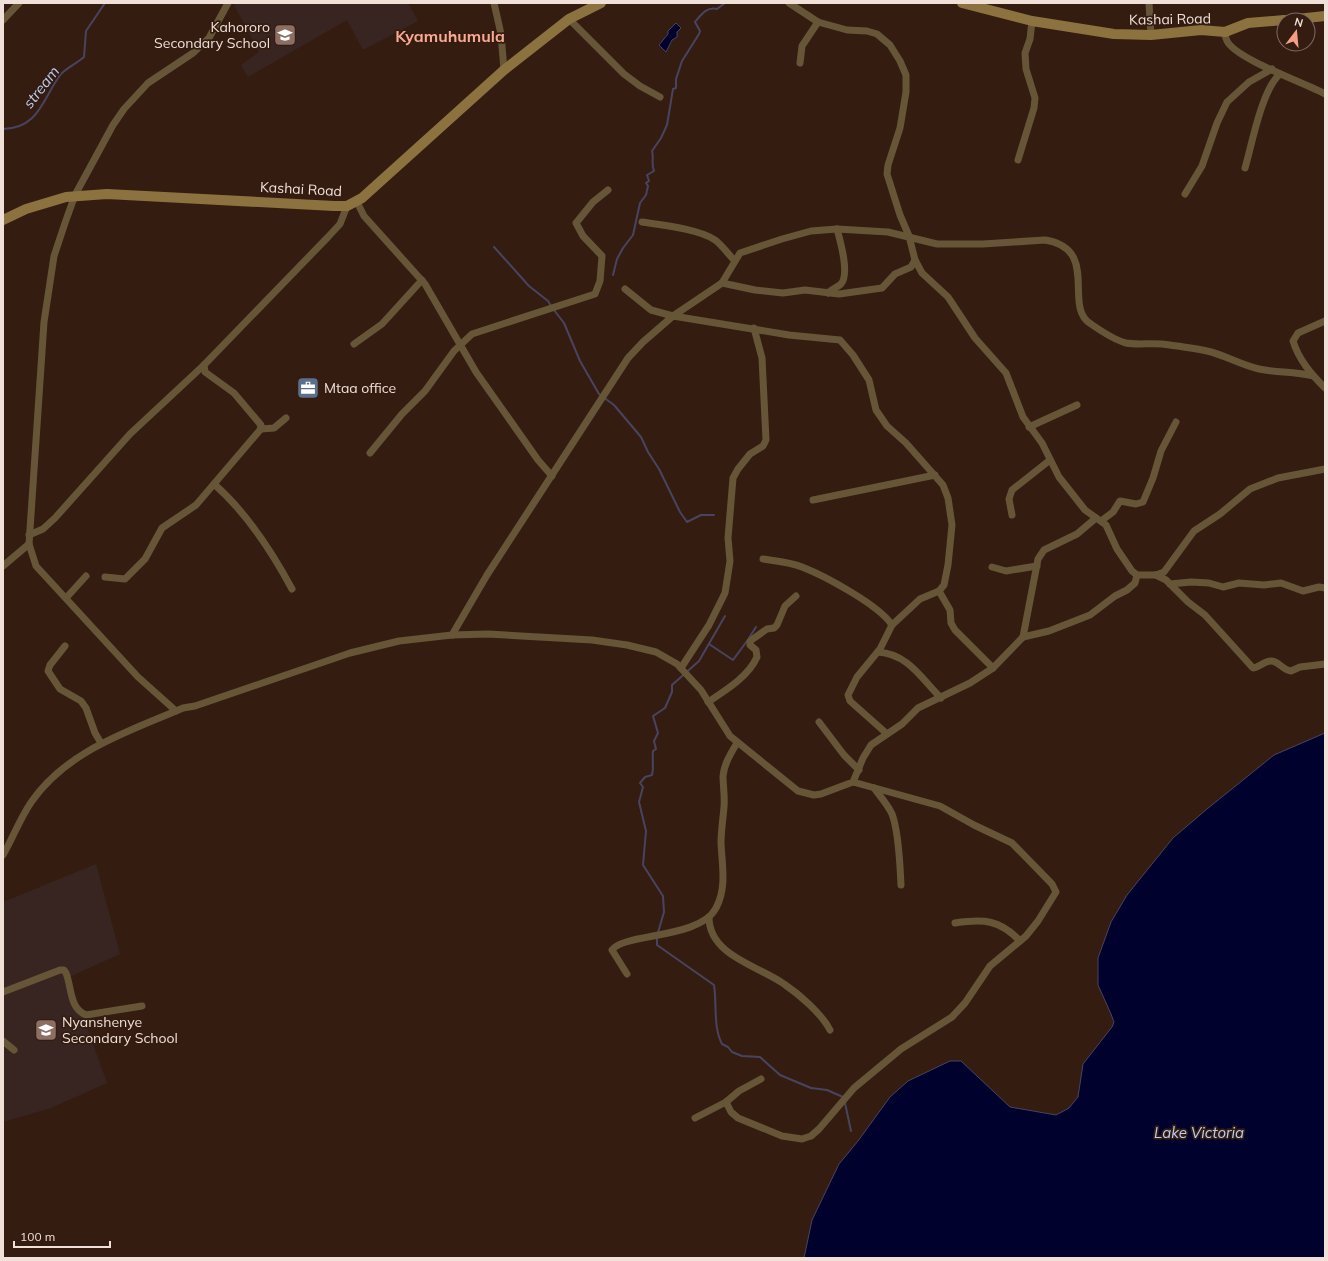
<svg xmlns="http://www.w3.org/2000/svg" width="1328" height="1261" viewBox="0 0 1328 1261" font-family="Mulish,sans-serif">
<style>
.education{fill:#382521}
.water{fill:#00012c;stroke:#484460}
.lines{fill:none;stroke-linecap:round;stroke-linejoin:round}
.stream{stroke:#484460;stroke-width:2}
.street{stroke:#665637;stroke-width:7}
.secondary{stroke:#8c723f;stroke-width:10}
.labels{text-anchor:middle;dominant-baseline:central;stroke-width:3.5;stroke-linejoin:round;paint-order:stroke}
.street-label{font-size:14px;fill:#f0e0d8;stroke:#341c11}
.poi-label{font-size:14px;fill:#f0e0d8;stroke:#341c11;text-anchor:start}
.water-label{font-size:15px;font-style:italic;fill:#bacdf3;stroke:#341c11}
.quarter-label{font-size:16px;font-weight:bold;fill:#f9a994;stroke:#341c11}
</style>
<rect width="100%" height="100%" fill="#341c11"/>
<!-- education -->
<g class="education">
<path d="M 233,3 L 408,3 L 418,21 L 363,50 L 347,20 L 248,77 L 241,65 L 259,52 Z"/>
<path d="M 96,864 L 120,954 L 69,977 L 107,1083 L 51,1108 L 3,1122 L 3,902 Z"/>
</g>
<!-- water -->
<g class="water">
<path d="M 676,23 L 681,28 L 677,32 L 677,37 L 672,40 L 666,52 L 659,45 L 668,34 L 668,31 Z"/>
<path d="M 1325,733 L 1325,1258 L 804,1258 L 812,1220 L 839,1164 L 858,1141 L 890,1097 L 908,1081 L 950,1061 L 961,1061 L 1010,1107 L 1056,1115 L 1069,1108 L 1078,1097 L 1083,1064 L 1112,1027 L 1114,1022 L 1111,1014 L 1098,985 L 1098,958 L 1111,922 L 1127,895 L 1173,838 L 1207,809 L 1274,755 Z"/>
</g>
<g class="lines">
<!-- stream -->
<g class="stream">
<path d="M 3,129 C 40,128 43,97 61,74 C 67,68 77,63 84,57 L 86,31 L 105,3"/>
<path d="M 494,247 L 529,286 L 548,301 L 551,306"/>
<path d="M 613,275 L 617,259 L 623,248 L 633,235 L 640,203 L 646,195 L 648,186 L 646,183 L 649,181 L 647,175 L 654,171 C 651,164 654,158 652,151 L 661,138 L 667,125 L 673,89 L 676,88 L 676,79 L 682,61 L 699,34 L 700,31 L 695,22 C 701,15 707,6 717,9 L 725,3"/>
<path d="M 554,310 L 564,323 L 580,361 L 599,394 L 614,405 L 641,437 L 648,452 L 659,469 L 680,512 L 687,522 L 701,515 L 714,515"/>
<path d="M 725,616 L 699,661 L 672,685 L 672,692 L 665,708 L 653,716 L 658,733 L 654,741 L 656,749 L 653,751 C 652,759 654,768 652,775 L 645,777 L 640,783 L 643,787 L 639,802 L 646,831 L 643,865 L 663,896 L 664,912 L 657,936 L 657,945 L 714,985 C 717,1004 713,1027 722,1044 L 728,1047 L 732,1052 L 742,1056 L 760,1057 L 780,1075 L 811,1088 L 827,1090 L 843,1097"/>
<path d="M 749,638 L 756,627"/>
<path d="M 709,644 L 733,660 L 747,641"/>
<path d="M 845,1103 L 851,1131"/>
</g>
<!-- street -->
<g class="street">
<path d="M 494,3 L 501,34 L 504,70"/>
<path d="M 789,3 L 818,22 L 847,30 L 867,31 L 877,34 L 890,45 L 900,61 L 906,75 L 906,92 L 900,128 L 888,165 L 887,174 L 900,215 L 909,236 L 915,260 L 922,273 L 948,297 L 975,338 L 1006,373 L 1023,417 L 1042,443 L 1059,477 L 1085,510 L 1106,525 L 1117,549 L 1132,571 L 1137,575"/>
<path d="M 1149,3 L 1151,35"/>
<path d="M 569,19 L 624,74 L 640,86 L 660,97"/>
<path d="M 3,20 L 19,3"/>
<path d="M 1225,32 C 1225,35 1226,39 1227,41 C 1236,59 1305,83 1325,94"/>
<path d="M 800,63 L 802,46 L 818,22"/>
<path d="M 1018,160 L 1034,108 L 1035,98 L 1026,69 L 1025,53 L 1030,39 L 1032,21"/>
<path d="M 1245,168 C 1252,144 1262,89 1280,74"/>
<path d="M 1185,194 L 1202,166 L 1217,123 L 1227,102 L 1249,82 L 1272,69"/>
<path d="M 357,202 L 364,216 L 425,284 L 476,372 L 538,460 L 552,476"/>
<path d="M 642,222 C 661,225 700,229 715,240 C 722,245 728,254 734,260"/>
<path d="M 722,283 L 755,290 L 783,293 L 805,290 L 839,294 L 882,288 L 895,274 L 911,267 L 915,260"/>
<path d="M 625,289 L 651,310 L 673,316 L 789,335 L 840,340 L 853,355 L 869,380 L 876,410 L 887,426 L 906,443 L 943,485 L 948,498 L 952,525 L 948,565 L 944,585 L 939,591 L 920,599 L 892,625 L 880,649 L 857,677 L 848,695 L 850,701 L 886,733"/>
<path d="M 828,293 C 832,289 838,287 841,284 C 850,274 840,240 837,229"/>
<path d="M 1325,321 L 1298,333 L 1293,341 C 1299,360 1311,374 1325,388"/>
<path d="M 354,344 L 382,324 L 422,280"/>
<path d="M 1029,427 L 1077,405"/>
<path d="M 261,429 L 274,428 L 286,418"/>
<path d="M 370,453 L 402,414 L 425,391 L 454,351 L 472,334 L 595,294 L 600,281 L 602,256 L 583,236 L 576,223 L 593,202 L 608,190"/>
<path d="M 214,484 C 247,513 271,550 292,589"/>
<path d="M 813,500 L 935,475"/>
<path d="M 1012,515 L 1009,499 L 1012,490 L 1050,460"/>
<path d="M 1101,521 L 1113,512 L 1120,501 L 1136,504 L 1143,502 L 1153,478 L 1161,451 L 1176,422"/>
<path d="M 29,535 L 43,529 L 55,518 L 130,434 L 204,365"/>
<path d="M 763,559 C 776,561 790,562 802,567 C 825,576 879,605 892,625"/>
<path d="M 3,566 L 29,544"/>
<path d="M 992,567 L 1006,571 L 1037,566"/>
<path d="M 1156,575 L 1166,580 L 1188,602 L 1205,615 L 1253,668 C 1260,667 1264,661 1271,661 C 1279,661 1282,670 1291,671 L 1300,667 L 1325,664"/>
<path d="M 105,577 L 125,579 L 145,559 L 162,528 L 196,505 L 260,430 L 261,425 L 234,393 L 205,372 L 204,365 L 328,237 L 340,224 L 347,206"/>
<path d="M 1170,584 L 1191,582 L 1209,583 L 1223,587 L 1239,583 L 1264,585 L 1281,583 L 1303,591 L 1319,587 L 1325,588"/>
<path d="M 939,591 L 950,610 L 951,623 L 955,630 L 993,668"/>
<path d="M 66,598 L 86,576"/>
<path d="M 452,635 L 487,575 L 628,358 L 643,342 L 673,316 L 722,283 L 740,253 L 782,239 L 811,231 L 837,229 L 888,232 L 937,244 L 983,244 L 1045,240 C 1101,249 1062,307 1091,324 C 1101,331 1114,340 1126,343 C 1137,345 1150,343 1162,344 C 1177,346 1193,348 1207,351 C 1225,355 1241,365 1259,369 C 1277,373 1295,371 1313,376"/>
<path d="M 1023,637 L 1038,559 L 1044,550 L 1077,534 L 1096,518"/>
<path d="M 65,646 L 50,665 L 48,671 L 60,689 L 81,701 L 86,708 L 95,733 L 101,743"/>
<path d="M 878,652 C 908,654 921,678 941,698"/>
<path d="M 681,668 L 709,625 L 725,593 L 730,561 L 728,538 L 733,478 L 738,469 L 750,454 L 763,446 L 766,440 L 762,358 L 754,328"/>
<path d="M 708,702 C 726,690 748,677 757,657 L 756,650 L 750,645 L 750,641 L 767,629 L 774,628 L 777,625 L 785,606 L 796,596"/>
<path d="M 176,711 L 138,677 L 36,566 L 29,544 L 44,322 L 54,256 L 65,223 L 75,195 L 113,125 L 124,109 L 148,83 L 193,53 L 209,38 L 228,3"/>
<path d="M 819,722 L 844,755 L 859,770"/>
<path d="M 874,788 C 880,796 888,805 892,814 C 899,832 900,866 901,885"/>
<path d="M 3,855 C 13,838 20,818 32,801 C 68,750 128,732 183,708 L 195,706 L 350,653 L 399,641 L 452,635 L 488,634 L 592,640 L 627,645 L 656,652 L 677,664 L 701,690 L 730,736 L 798,791 L 814,795 L 821,794 L 853,782 L 863,758 L 871,745 L 902,724 L 918,708 L 970,683 L 993,668 L 1023,637 L 1049,631 L 1090,615 L 1115,596 L 1127,590 L 1135,583 L 1137,575 L 1156,575 L 1164,572 L 1194,531 L 1220,514 L 1250,489 L 1278,478 L 1325,469"/>
<path d="M 709,918 C 710,956 759,966 784,984 C 799,994 822,1014 830,1030"/>
<path d="M 955,923 C 983,919 999,919 1020,941"/>
<path d="M 627,974 L 612,950 C 624,933 700,939 716,908 C 727,888 722,865 721,843 C 721,831 723,819 724,807 C 725,796 723,786 723,776 C 724,764 731,753 737,743"/>
<path d="M 3,992 L 60,970 L 64,970 L 66,973 C 72,988 69,1008 86,1015 L 142,1006"/>
<path d="M 3,1041 L 14,1050"/>
<path d="M 726,1102 L 731,1112 L 738,1118 L 782,1136 L 802,1139 L 811,1136 L 819,1129 L 854,1088 L 901,1049 L 952,1017 L 965,1003 L 990,966 L 1026,936 L 1038,921 L 1056,892 L 1052,884 L 1012,843 L 974,825 L 940,806 L 853,782"/>
<path d="M 695,1118 L 726,1102 L 739,1091 L 761,1079"/>
</g>
<!-- secondary -->
<g class="secondary">
<path d="M 962,3 L 1032,21 L 1114,34 L 1151,35 L 1201,30 L 1225,32 L 1248,23 L 1284,20"/>
<path d="M 1288,20 L 1325,16"/>
<path d="M 3,220 L 26,209 L 66,197 L 107,194 L 334,206 L 347,206 L 362,198 L 504,70 L 569,19 L 601,3"/>
</g>
</g>
<!-- icons -->
<defs>
<g id="school-square" transform="scale(1.15)"><rect x="-9" y="-9" width="18" height="18" rx="4" fill="#8d6e63" stroke="#341c11"/><path d="M0-5L7-2L0 1L-7-2ZM-4 1L0 2.5L4 1V4Q0 6-4 4Z" fill="#fff"/></g>
<g id="office-square" transform="scale(1.15)"><rect x="-9" y="-9" width="18" height="18" rx="4" fill="#5c6f8a" stroke="#341c11"/><path d="M-6-3h4V-5.5h4V-3h4V5H-6ZM-1-4.5V-3h2v-1.5ZM-6 0V1H6V0Z" fill="#fff"/></g>
</defs>
<g fill-rule="evenodd">
<use href="#school-square" x="285" y="35"/>
<use href="#office-square" x="308" y="388"/>
<use href="#school-square" x="46" y="1030"/>
</g>
<g class="labels">
<!-- street labels -->
<g class="street-label">
<text transform="translate(1170 19) rotate(-1)">Kashai Road</text>
<text transform="translate(301 189) rotate(3)">Kashai Road</text>
</g>
<!-- poi labels -->
<g class="poi-label">
<text x="270" y="27" text-anchor="end">Kahororo<tspan x="270" dy="16">Secondary School</tspan></text>
<text x="324" y="388">Mtaa office</text>
<text x="62" y="1022">Nyanshenye<tspan x="62" dy="16">Secondary School</tspan></text>
</g>
<!-- water labels -->
<g class="water-label">
<text transform="translate(41 87) rotate(-52)">stream</text>
<text x="1199" y="1132">Lake Victoria</text>
</g>
<!-- quarter labels -->
<g class="quarter-label">
<text x="450" y="36">Kyamuhumula</text>
</g>
</g>
<!-- border -->
<rect width="1328" height="1261" fill="none" stroke="#f0e0d8" stroke-width="8"/>
<!-- north arrow -->
<g transform="translate(1296 32) rotate(16)"><circle r="19" fill="#341c11" stroke="#7f6a61"/>
<path d="M0-3L7 15L0 10L-7 15Z" fill="#f49e88"/>
<text y="-6" font-size="11" font-weight="bold" text-anchor="middle" fill="#f0e0d8">N</text>
</g>
<!-- scale -->
<path d="M14 1241v6h96v-6" fill="none" stroke="#f0e0d8" stroke-width="2"/>
<text x="20" y="1241" font-size="12" fill="#f0e0d8" stroke="#341c11" stroke-width="3" paint-order="stroke">100 m</text>
</svg>
